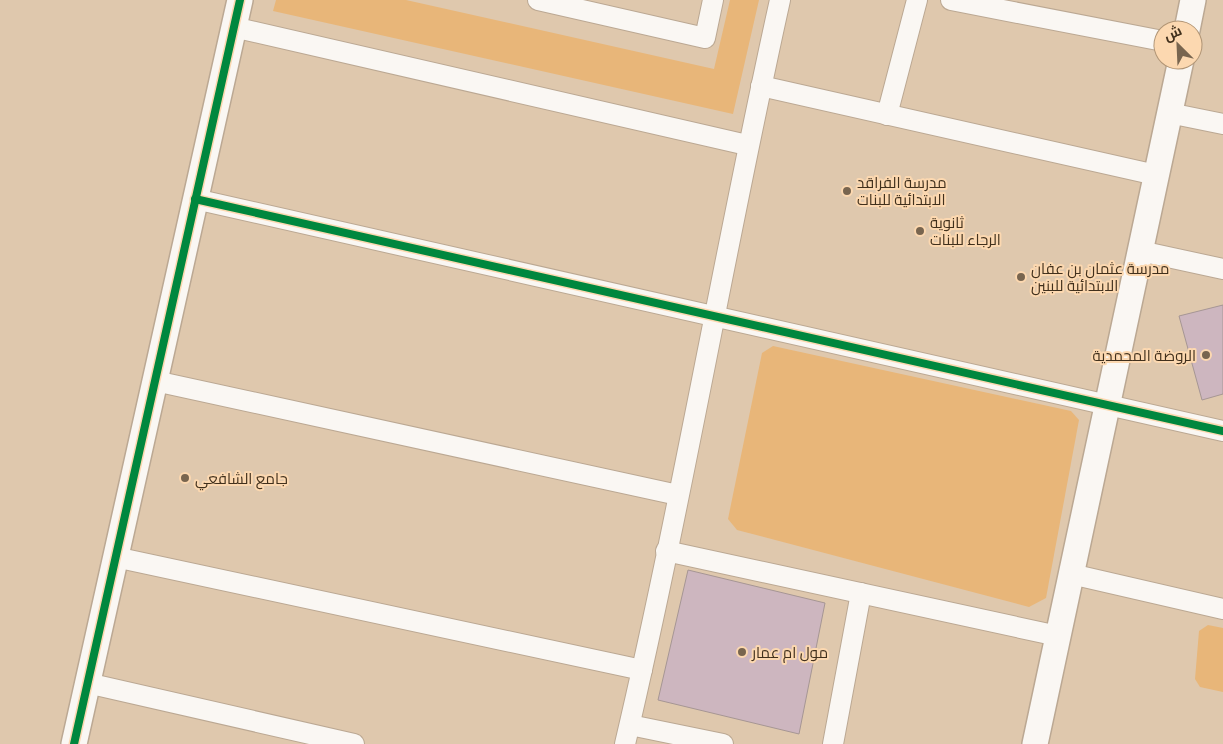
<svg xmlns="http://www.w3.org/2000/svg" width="1223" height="744" viewBox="0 0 1223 744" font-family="'IBM Plex Serif',Cairo,serif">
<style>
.green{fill:#e8b679}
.building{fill:#cdb6bf;stroke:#a69694}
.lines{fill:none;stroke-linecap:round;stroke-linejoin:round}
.minor-casing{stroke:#bba893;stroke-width:22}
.tertiary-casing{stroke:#bba893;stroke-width:28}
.minor{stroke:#faf7f3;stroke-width:20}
.tertiary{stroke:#faf7f3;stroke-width:25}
.cycleway-casing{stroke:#fcd8b0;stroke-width:11}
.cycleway{stroke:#00873e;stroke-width:8}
.poi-dot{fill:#78654f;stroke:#fcd8b0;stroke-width:2}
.labels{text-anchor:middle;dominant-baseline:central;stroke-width:4;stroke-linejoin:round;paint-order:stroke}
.poi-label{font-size:15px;fill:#41301c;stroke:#fcd8b0;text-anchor:start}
</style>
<rect width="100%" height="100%" fill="#dfc8ad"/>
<!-- green -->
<g class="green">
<path d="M 276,0 L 406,0 L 714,69 L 730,0 L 759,0 L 733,114 L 273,11 Z"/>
<path d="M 773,346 L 1071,411 L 1079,420 L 1046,598 L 1029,607 L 737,530 L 728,519 L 762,353 Z"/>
<path d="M 1208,625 L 1223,628 L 1223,692 L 1200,687 L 1195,679 L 1199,631 Z"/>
</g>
<!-- building -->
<g class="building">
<path d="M 1223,305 L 1223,394 L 1202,400 L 1179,316 Z"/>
<path d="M 688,570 L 825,603 L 799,734 L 658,700 Z"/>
</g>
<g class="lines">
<!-- minor casing -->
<g class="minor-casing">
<g id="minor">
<path d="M 538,0 L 705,38 L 713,0"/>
<path d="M 951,0 L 1163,41"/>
<path d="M 233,27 L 747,145"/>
<path d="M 761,86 L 1156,175"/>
<path d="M 1169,113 L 1223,124"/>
<path d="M 887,115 L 917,0"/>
<path d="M 195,199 L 1223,431"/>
<path d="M 1140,251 L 1223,269"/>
<path d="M 155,381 L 678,495"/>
<path d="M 666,551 L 1058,636"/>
<path d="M 115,557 L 642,670"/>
<path d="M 1071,574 L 1223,609"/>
<path d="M 87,683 L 354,744"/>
<path d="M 630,725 L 723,744"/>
<path d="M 625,744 C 683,497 725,247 780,0"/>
<path d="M 833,744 L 861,593"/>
</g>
</g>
<!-- tertiary casing -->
<g class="tertiary-casing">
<g id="tertiary">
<path d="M 1187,30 L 1193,0"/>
<path d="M 74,744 L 240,0"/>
<path d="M 1035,744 L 1181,60"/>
</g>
</g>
<!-- minor -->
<use href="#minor" class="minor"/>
<!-- tertiary -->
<use href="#tertiary" class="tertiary"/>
<!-- cycleway casing -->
<g class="cycleway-casing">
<g id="cycleway">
<path d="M 195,199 L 1223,431"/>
<path d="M 74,744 L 240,0"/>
</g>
</g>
<!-- cycleway -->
<use href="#cycleway" class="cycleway"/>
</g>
<!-- markers -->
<g class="poi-dot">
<circle cx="847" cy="191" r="5"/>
<circle cx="920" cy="231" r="5"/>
<circle cx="1021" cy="277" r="5"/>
<circle cx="1206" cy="355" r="5"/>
<circle cx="185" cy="478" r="5"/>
<circle cx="742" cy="652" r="5"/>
</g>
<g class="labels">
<!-- poi labels -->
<g class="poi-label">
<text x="857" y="182">مدرسة الفراقد<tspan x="857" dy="17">الابتدائية للبنات</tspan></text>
<text x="930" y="222">ثانوية<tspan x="930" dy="17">الرجاء للبنات</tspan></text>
<text x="1031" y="268">مدرسة عثمان بن عفان<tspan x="1031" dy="17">الابتدائية للبنين</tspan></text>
<text x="1196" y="355" text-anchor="end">الروضة المحمدية</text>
<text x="195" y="478">جامع الشافعي</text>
<text x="752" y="652">مول ام عمار</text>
</g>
</g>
<!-- north arrow -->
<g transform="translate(1178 45) rotate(336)"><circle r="24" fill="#fcd8b0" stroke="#b19575"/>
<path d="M0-4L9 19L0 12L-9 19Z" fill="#78654f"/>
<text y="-8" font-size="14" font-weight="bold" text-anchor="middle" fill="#41301c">ش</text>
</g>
</svg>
